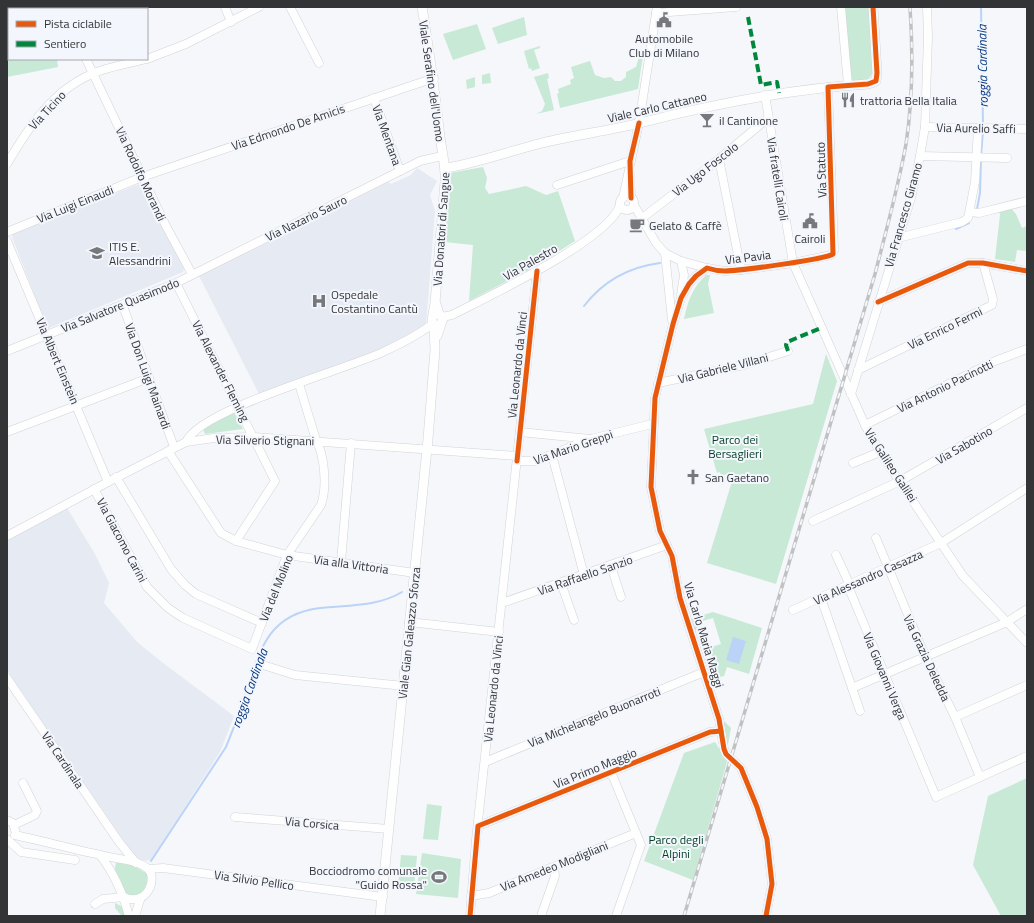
<svg xmlns="http://www.w3.org/2000/svg" width="1034" height="923" viewBox="0 0 1034 923" font-family="'Titillium Web',sans-serif">
<style>
.built{fill:#e6eaf3}
.green{fill:#c7e9d5;fill-rule:evenodd}
.water{fill:#bcd3f8}
.lines{fill:none;stroke-linecap:round;stroke-linejoin:round}
.stream{stroke:#bcd3f8;stroke-width:2}
.minor-casing{stroke:#d1d3d6;stroke-width:9}
.tertiary-casing{stroke:#d1d3d6;stroke-width:10}
.minor{stroke:#fefefe;stroke-width:8}
.tertiary{stroke:#fefefe;stroke-width:9}
.rail-casing{stroke:#c0c1c1;stroke-width:3.5}
.rail{stroke:#f3f6fd;stroke-width:2;stroke-dasharray:6;stroke-linecap:butt}
.quiet{stroke:#00873e;stroke-width:4;stroke-dasharray:8 4;stroke-linecap:butt}
.cycleway-casing{stroke:#f3f6fd;stroke-width:8}
.cycleway{stroke:#e8590c;stroke-width:5}
.labels{text-anchor:middle;dominant-baseline:central;stroke-width:4;stroke-linejoin:round;paint-order:stroke}
.poi-label{font-size:12px;fill:#323436;stroke:#f3f6fd;text-anchor:start}
.street-label{font-size:12px;fill:#323436;stroke:#f3f6fd}
.park-label{font-size:12px;fill:#054224;stroke:#f3f6fd}
.water-label{font-size:13px;font-style:italic;fill:#06377f;stroke:#f3f6fd}
</style>
<rect width="100%" height="100%" fill="#f5f7fb"/>
<!-- built -->
<g class="built">
<path d="M 417,168 L 437,181 L 430,195 L 435,211 L 426,325 L 382,350 L 259,394 L 199,276 L 388,182 L 391,184 L 411,175 Z"/>
<path d="M 139,184 L 142,185 L 184,269 L 183,272 L 49,328 L 47,327 L 12,237 L 13,234 Z"/>
<path d="M 67,508 L 95,554 L 109,583 L 104,603 L 137,642 L 163,663 L 234,716 L 220,752 L 151,860 L 141,861 L 135,857 L 7,670 L 7,541 Z"/>
</g>
<!-- green -->
<g class="green">
<path d="M 7,7 L 47,7 L 48,9 L 9,9 L 9,59 L 57,59 L 58,67 L 7,77 Z"/>
<path d="M 845,7 L 869,7 L 873,73 L 868,79 L 854,81 L 851,79 Z"/>
<path d="M 524,17 L 527,35 L 498,44 L 492,28 Z"/>
<path d="M 477,24 L 486,49 L 453,60 L 443,34 Z"/>
<path d="M 540,46 L 540,48 L 534,50 L 540,68 L 532,71 L 531,68 L 529,69 L 524,51 Z"/>
<path d="M 643,55 L 638,89 L 560,108 L 557,94 L 559,93 L 558,89 L 571,84 L 570,80 L 574,78 L 571,67 L 590,61 L 595,75 L 604,78 L 611,77 L 615,81 L 621,81 L 626,77 L 626,72 L 636,67 L 639,57 Z"/>
<path d="M 490,73 L 491,83 L 482,84 L 482,75 Z"/>
<path d="M 548,73 L 549,78 L 547,79 L 554,110 L 536,114 L 542,111 L 545,104 L 534,77 Z"/>
<path d="M 475,77 L 475,87 L 467,89 L 466,80 Z"/>
<path d="M 483,167 L 487,178 L 485,188 L 489,194 L 526,186 L 546,195 L 558,191 L 575,241 L 534,267 L 469,301 L 473,245 L 445,242 L 450,173 Z"/>
<path d="M 1010,207 L 1016,214 L 1022,228 L 1027,226 L 1027,251 L 1017,250 L 1015,262 L 995,259 L 1000,215 L 999,209 Z"/>
<path d="M 706,275 L 710,275 L 708,284 L 714,313 L 684,319 C 688,301 692,288 706,275 Z"/>
<path d="M 826,354 L 837,381 L 776,584 L 707,563 L 733,478 L 730,473 L 721,476 L 720,472 L 717,473 L 704,429 L 813,404 Z"/>
<path d="M 234,412 L 243,429 L 205,434 L 203,429 Z"/>
<path d="M 713,612 L 762,628 L 749,674 L 727,667 L 724,676 L 720,677 L 702,629 L 694,631 L 690,619 ZM 713,618 L 721,644 L 708,648 L 699,622 Z"/>
<path d="M 722,719 L 731,728 L 727,750 Z"/>
<path d="M 715,742 L 727,762 L 693,880 L 644,861 L 684,753 Z"/>
<path d="M 1027,778 L 1027,916 L 1001,916 L 973,865 L 988,796 Z"/>
<path d="M 427,804 L 442,806 L 438,840 L 423,839 Z"/>
<path d="M 422,853 L 461,859 L 458,898 L 416,894 Z"/>
<path d="M 401,855 L 417,856 L 414,887 L 398,886 Z"/>
<path d="M 122,862 C 141,869 164,876 137,897 L 127,895 C 121,885 112,874 116,863 Z"/>
<path d="M 115,903 L 123,907 L 126,916 L 122,916 L 115,908 Z"/>
</g>
<!-- water -->
<path class="water" d="M 733,637 L 746,641 L 739,664 L 726,660 Z"/>
<g class="lines">
<!-- stream -->
<g class="stream">
<path d="M 981,7 L 983,124"/>
<path d="M 981,155 L 983,131"/>
<path d="M 977,209 L 980,193 L 981,160"/>
<path d="M 956,229 L 969,223"/>
<path d="M 584,306 C 604,280 629,267 660,263"/>
<path d="M 151,861 L 226,747 C 234,728 241,709 247,690 C 260,649 269,614 320,608 C 348,605 377,607 402,592"/>
</g>
<!-- minor casing -->
<g class="minor-casing">
<g id="minor">
<path d="M 60,7 L 61,9"/>
<path d="M 225,7 L 231,22"/>
<path d="M 290,7 L 319,63"/>
<path d="M 841,7 L 848,85"/>
<path d="M 656,13 L 736,7"/>
<path d="M 86,59 L 166,226 L 192,274"/>
<path d="M 147,59 L 186,44 L 259,7"/>
<path d="M 765,95 L 793,263 L 865,425 L 880,452 L 963,576 L 1027,643"/>
<path d="M 374,98 L 400,171"/>
<path d="M 925,127 L 1027,129"/>
<path d="M 920,156 L 1007,158"/>
<path d="M 719,159 L 741,270"/>
<path d="M 7,164 C 28,128 52,91 92,74 C 109,66 129,64 146,59"/>
<path d="M 630,174 L 631,198"/>
<path d="M 557,185 L 630,161"/>
<circle cx="627" cy="203" r="7"/>
<path d="M 623,198 L 639,123 L 657,7"/>
<path d="M 634,205 L 656,243 L 665,253 L 681,261 L 707,268 L 724,271 L 741,270 L 793,263 L 831,255 L 834,250 L 828,87"/>
<path d="M 970,212 L 979,213 L 1027,201"/>
<path d="M 641,219 L 719,159 L 768,118"/>
<path d="M 7,232 L 142,177 L 434,78"/>
<path d="M 898,238 L 962,222 L 968,218 L 975,182 L 978,128"/>
<path d="M 7,241 L 108,482"/>
<path d="M 665,253 L 672,320"/>
<path d="M 707,268 L 696,276 L 689,284 L 681,298 L 673,324 L 655,398 L 651,487 L 660,531 L 672,556 L 680,598 L 719,719 L 724,749 L 726,754 L 741,768 L 757,807 L 767,839 L 772,884 L 766,916"/>
<path d="M 176,283 L 275,481 L 236,541"/>
<path d="M 681,295 L 684,275 L 681,261"/>
<path d="M 878,302 L 968,263 L 983,263 L 1027,271"/>
<path d="M 123,306 L 174,447"/>
<path d="M 442,317 L 452,315 C 487,297 609,240 620,205"/>
<path d="M 7,351 L 176,283 L 420,161 L 442,156"/>
<path d="M 858,370 L 992,305 L 993,299 L 983,263"/>
<path d="M 658,383 L 744,365 L 788,351"/>
<path d="M 851,394 L 911,198 L 920,156 L 925,127 L 928,37 L 927,7"/>
<path d="M 865,425 L 995,361 L 1027,349"/>
<path d="M 7,432 L 149,378"/>
<path d="M 520,432 L 590,439"/>
<path d="M 186,442 C 200,409 345,370 383,352 C 398,345 421,334 433,323"/>
<path d="M 168,451 L 221,533 L 236,541 L 287,555 L 415,573"/>
<path d="M 552,455 L 584,575"/>
<path d="M 517,461 L 535,461 L 591,439 L 652,424"/>
<path d="M 853,463 L 880,452"/>
<path d="M 116,477 L 171,569 L 185,585 L 196,594 L 262,623"/>
<path d="M 94,489 L 147,587 L 168,608 L 183,618 L 252,649 L 287,555 L 321,505 C 327,488 325,456 316,440 L 299,384"/>
<path d="M 813,521 L 900,481 L 1027,408"/>
<path d="M 7,536 L 108,482 L 186,442 L 214,438 L 254,437 L 517,456"/>
<path d="M 876,538 L 926,658 L 955,717 L 980,777"/>
<path d="M 836,555 L 848,581 L 848,586 L 936,797 L 1027,756"/>
<path d="M 341,562 L 351,443"/>
<path d="M 611,566 L 621,597"/>
<path d="M 561,583 L 574,620"/>
<path d="M 821,598 L 860,711"/>
<path d="M 502,603 L 667,545"/>
<path d="M 793,610 L 941,543 L 1027,488"/>
<path d="M 409,622 L 499,632"/>
<path d="M 266,666 L 295,675 L 404,686"/>
<path d="M 7,678 L 119,842 L 136,863"/>
<path d="M 852,688 L 1007,622 L 1027,609"/>
<path d="M 955,717 L 1027,685"/>
<path d="M 485,762 L 704,672"/>
<path d="M 611,772 L 641,845 L 616,916"/>
<path d="M 235,817 L 389,829"/>
<path d="M 7,820 L 13,823 L 15,830"/>
<path d="M 14,825 L 35,815 L 37,811 L 23,783"/>
<path d="M 478,826 L 710,732 L 721,731"/>
<path d="M 15,835 C 43,841 72,849 101,855 C 115,859 135,859 147,868 C 159,877 147,908 124,897"/>
<path d="M 8,840 L 21,852 L 75,860"/>
<path d="M 100,855 C 114,873 123,894 129,916"/>
<path d="M 149,869 L 163,868 L 383,897"/>
<path d="M 471,896 L 489,893 L 636,833"/>
<path d="M 95,904 L 103,899 L 124,897"/>
<path d="M 135,916 L 140,900"/>
<path d="M 470,916 L 476,840 L 537,271"/>
<path d="M 541,916 L 555,876 L 554,867"/>
</g>
</g>
<!-- tertiary casing -->
<g class="tertiary-casing">
<g id="tertiary">
<path d="M 446,168 C 478,163 510,151 542,143 C 574,135 608,131 640,123 C 717,103 789,89 868,84 L 876,81 L 877,73 L 873,7"/>
<path d="M 436,304 L 439,314 L 443,318 L 437,336"/>
<path d="M 380,916 L 428,439 L 435,350 L 434,327 L 432,320 L 435,303 L 445,182 C 446,167 442,152 440,137 C 435,93 429,50 422,7"/>
</g>
</g>
<!-- minor -->
<use href="#minor" class="minor"/>
<!-- tertiary -->
<use href="#tertiary" class="tertiary"/>
<!-- rail casing -->
<g class="rail-casing">
<path id="rail" d="M 684,916 L 875,274 C 886,231 898,188 906,144 C 913,99 913,53 910,7"/>
</g>
<!-- rail -->
<use href="#rail" class="rail"/>
<!-- quiet -->
<g class="quiet">
<path d="M 748,17 L 761,85 L 777,82 L 779,93"/>
<path d="M 788,351 L 786,345 L 787,342 L 821,328"/>
</g>
<!-- cycleway casing -->
<g class="cycleway-casing">
<g id="cycleway">
<path d="M 631,198 L 630,161 L 639,123"/>
<path d="M 878,302 L 968,263 L 983,263 L 1027,271"/>
<path d="M 517,461 L 537,271"/>
<path d="M 470,916 L 478,826 L 710,732 L 721,731"/>
<path d="M 766,916 L 772,884 L 767,839 L 757,807 L 741,768 L 726,754 L 724,749 L 719,719 L 680,598 L 672,556 L 660,531 L 651,487 L 655,398 L 673,324 L 681,298 L 689,284 L 696,276 L 707,268 C 713,270 719,271 725,271 C 738,271 827,259 833,254 L 828,87 L 868,84 L 876,81 L 877,73 L 873,7"/>
</g>
</g>
<!-- cycleway -->
<use href="#cycleway" class="cycleway"/>
</g>
<!-- icons -->
<defs>
<g id="civic-bare" transform="scale(1.2)"><path d="M-.6-6.5H3V-4.5H.6V-3L4-1V1h2V6H-6V1h2V-1L-.6-3ZM-1.2 2.5V6h2.4V2.5Z" fill="#76787b" stroke="#f3f6fd" stroke-width="2.5" paint-order="stroke"/></g>
<g id="restaurant-bare" transform="scale(1.2)"><path d="M-5-6h1v4h1v-4h1v4h1v-4h1v5L-1.5 .5V6h-2V.5L-5-1ZM5-6V6H3V1.5H1.5Q1.5-4 5-6Z" fill="#76787b" stroke="#f3f6fd" stroke-width="2.5" paint-order="stroke"/></g>
<g id="bar-bare" transform="scale(1.2)"><path d="M-6-5H6L.8 .8V4.5H3.5V6h-7V4.5H-.8V.8Z" fill="#76787b" stroke="#f3f6fd" stroke-width="2.5" paint-order="stroke"/></g>
<g id="cafe-bare" transform="scale(1.2)"><path d="M-5.5-4.5H6V0H3Q3 3.5 0 3.5H-2.5Q-5.5 3.5-5.5 0ZM3-3.2v2h1.7v-2ZM-6 4.5H4V6H-6Z" fill="#76787b" stroke="#f3f6fd" stroke-width="2.5" paint-order="stroke"/></g>
<g id="school-bare" transform="scale(1.2)"><path d="M0-5L7-2L0 1L-7-2ZM-4 1L0 2.5L4 1V4Q0 6-4 4Z" fill="#76787b" stroke="#f3f6fd" stroke-width="2.5" paint-order="stroke"/></g>
<g id="hospital-bare" transform="scale(1.2)"><path d="M-5-5h3v3.5h4V-5h3V5h-3V1.5h-4V5h-3Z" fill="#76787b" stroke="#f3f6fd" stroke-width="2.5" paint-order="stroke"/></g>
<g id="church-bare" transform="scale(1.2)"><path d="M-1.2-6h2.4v3.5h3.3v2.4h-3.3V6h-2.4V-.1h-3.3v-2.4h3.3Z" fill="#76787b" stroke="#f3f6fd" stroke-width="2.5" paint-order="stroke"/></g>
<g id="stadium-bare" transform="scale(1.2)"><path d="M0-5a6.5 5 0 1 0 0 10a6.5 5 0 1 0 0-10ZM-3.5-1.8h7v3.6h-7Z" fill="#76787b" stroke="#f3f6fd" stroke-width="2.5" paint-order="stroke"/></g>
</defs>
<g fill-rule="evenodd">
<use href="#civic-bare" x="664" y="20"/>
<use href="#restaurant-bare" x="848" y="100"/>
<use href="#bar-bare" x="707" y="120"/>
<use href="#civic-bare" x="810" y="221"/>
<use href="#cafe-bare" x="637" y="225"/>
<use href="#school-bare" x="97" y="253"/>
<use href="#hospital-bare" x="319" y="301"/>
<use href="#church-bare" x="693" y="477"/>
<use href="#stadium-bare" x="439" y="877"/>
</g>
<g class="labels">
<!-- poi labels -->
<g class="poi-label">
<text x="664" y="38" text-anchor="middle">Automobile<tspan x="664" dy="14">Club di Milano</tspan></text>
<text x="860" y="100">trattoria Bella Italia</text>
<text x="719" y="120">il Cantinone</text>
<text x="649" y="225">Gelato &amp; Caffè</text>
<text x="810" y="238" text-anchor="middle">Cairoli</text>
<text x="109" y="246">ITIS E.<tspan x="109" dy="14">Alessandrini</tspan></text>
<text x="331" y="294">Ospedale<tspan x="331" dy="14">Costantino Cantù</tspan></text>
<text x="705" y="477">San Gaetano</text>
<text x="427" y="870" text-anchor="end">Bocciodromo comunale<tspan x="427" dy="14">"Guido Rossa"</tspan></text>
</g>
<!-- street labels -->
<g class="street-label">
<text transform="translate(432 81) rotate(82)">Viale Serafino dell'Uomo</text>
<text transform="translate(657 107) rotate(-13)">Viale Carlo Cattaneo</text>
<text transform="translate(47 110) rotate(-47)">Via Ticino</text>
<text transform="translate(288 127) rotate(-19)">Via Edmondo De Amicis</text>
<text transform="translate(976 128) rotate(1)">Via Aurelio Saffi</text>
<text transform="translate(387 135) rotate(70)">Via Mentana</text>
<text transform="translate(705 169) rotate(-38)">Via Ugo Foscolo</text>
<text transform="translate(821 170) rotate(-92)">Via Statuto</text>
<text transform="translate(141 174) rotate(65)">Via Rodolfo Morandi</text>
<text transform="translate(778 179) rotate(81)">Via fratelli Cairoli</text>
<text transform="translate(75 204) rotate(-22)">Via Luigi Einaudi</text>
<text transform="translate(903 215) rotate(-74)">Via Francesco Giramo</text>
<text transform="translate(306 218) rotate(-26)">Via Nazario Sauro</text>
<text transform="translate(441 229) rotate(-86)">Via Donatori di Sangue</text>
<text transform="translate(748 257) rotate(-7)">Via Pavia</text>
<text transform="translate(530 262) rotate(-30)">Via Palestro</text>
<text transform="translate(120 305) rotate(-22)">Via Salvatore Quasimodo</text>
<text transform="translate(945 328) rotate(-26)">Via Enrico Fermi</text>
<text transform="translate(58 361) rotate(67)">Via Albert Einstein</text>
<text transform="translate(517 365) rotate(-84)">Via Leonardo da Vinci</text>
<text transform="translate(723 368) rotate(-14)">Via Gabriele Villani</text>
<text transform="translate(221 371) rotate(63)">Via Alexander Fleming</text>
<text transform="translate(148 376) rotate(70)">Via Don Luigi Mainardi</text>
<text transform="translate(945 386) rotate(-26)">Via Antonio Pacinotti</text>
<text transform="translate(265 440) rotate(1)">Via Silverio Stignani</text>
<text transform="translate(964 445) rotate(-30)">Via Sabotino</text>
<text transform="translate(573 447) rotate(-19)">Via Mario Greppi</text>
<text transform="translate(891 465) rotate(57)">Via Galileo Galilei</text>
<text transform="translate(122 540) rotate(62)">Via Giacomo Carini</text>
<text transform="translate(351 564) rotate(8)">Via alla Vittoria</text>
<text transform="translate(585 575) rotate(-19)">Via Raffaello Sanzio</text>
<text transform="translate(868 577) rotate(-24)">Via Alessandro Casazza</text>
<text transform="translate(276 588) rotate(-68)">Via del Molino</text>
<text transform="translate(409 633) rotate(-84)">Viale Gian Galeazzo Sforza</text>
<text transform="translate(704 635) rotate(73)">Via Carlo Maria Maggi</text>
<text transform="translate(927 658) rotate(65)">Via Grazia Deledda</text>
<text transform="translate(885 676) rotate(67)">Via Giovanni Verga</text>
<text transform="translate(493 689) rotate(-84)">Via Leonardo da Vinci</text>
<text transform="translate(594 717) rotate(-22)">Via Michelangelo Buonarroti</text>
<text transform="translate(63 760) rotate(56)">Via Cardinala</text>
<text transform="translate(595 768) rotate(-22)">Via Primo Maggio</text>
<text transform="translate(312 823) rotate(5)">Via Corsica</text>
<text transform="translate(554 866) rotate(-22)">Via Amedeo Modigliani</text>
<text transform="translate(254 880) rotate(8)">Via Silvio Pellico</text>
</g>
<!-- park labels -->
<g class="park-label">
<text x="735" y="439">Parco dei<tspan x="735" dy="14">Bersaglieri</tspan></text>
<text x="676" y="839">Parco degli<tspan x="676" dy="14">Alpini</tspan></text>
</g>
<!-- water labels -->
<g class="water-label">
<text transform="translate(982 66) rotate(-91)">roggia Cardinala</text>
<text transform="translate(249 688) rotate(-70)">roggia Cardinala</text>
</g>
</g>
<!-- border -->
<rect width="1034" height="923" fill="none" stroke="#323436" stroke-width="16"/>
<!-- legend -->
<rect x="8" y="8" width="140" height="52" fill="#f3f6fd" stroke="#a6a8ad"/>
<rect x="16" y="21" width="20" height="6" fill="#e8590c" stroke="#a6a8ad"/>
<text x="44" y="28" font-size="12" fill="#323436">Pista ciclabile</text>
<rect x="16" y="41" width="20" height="6" fill="#00873e" stroke="#a6a8ad"/>
<text x="44" y="48" font-size="12" fill="#323436">Sentiero</text>
</svg>
